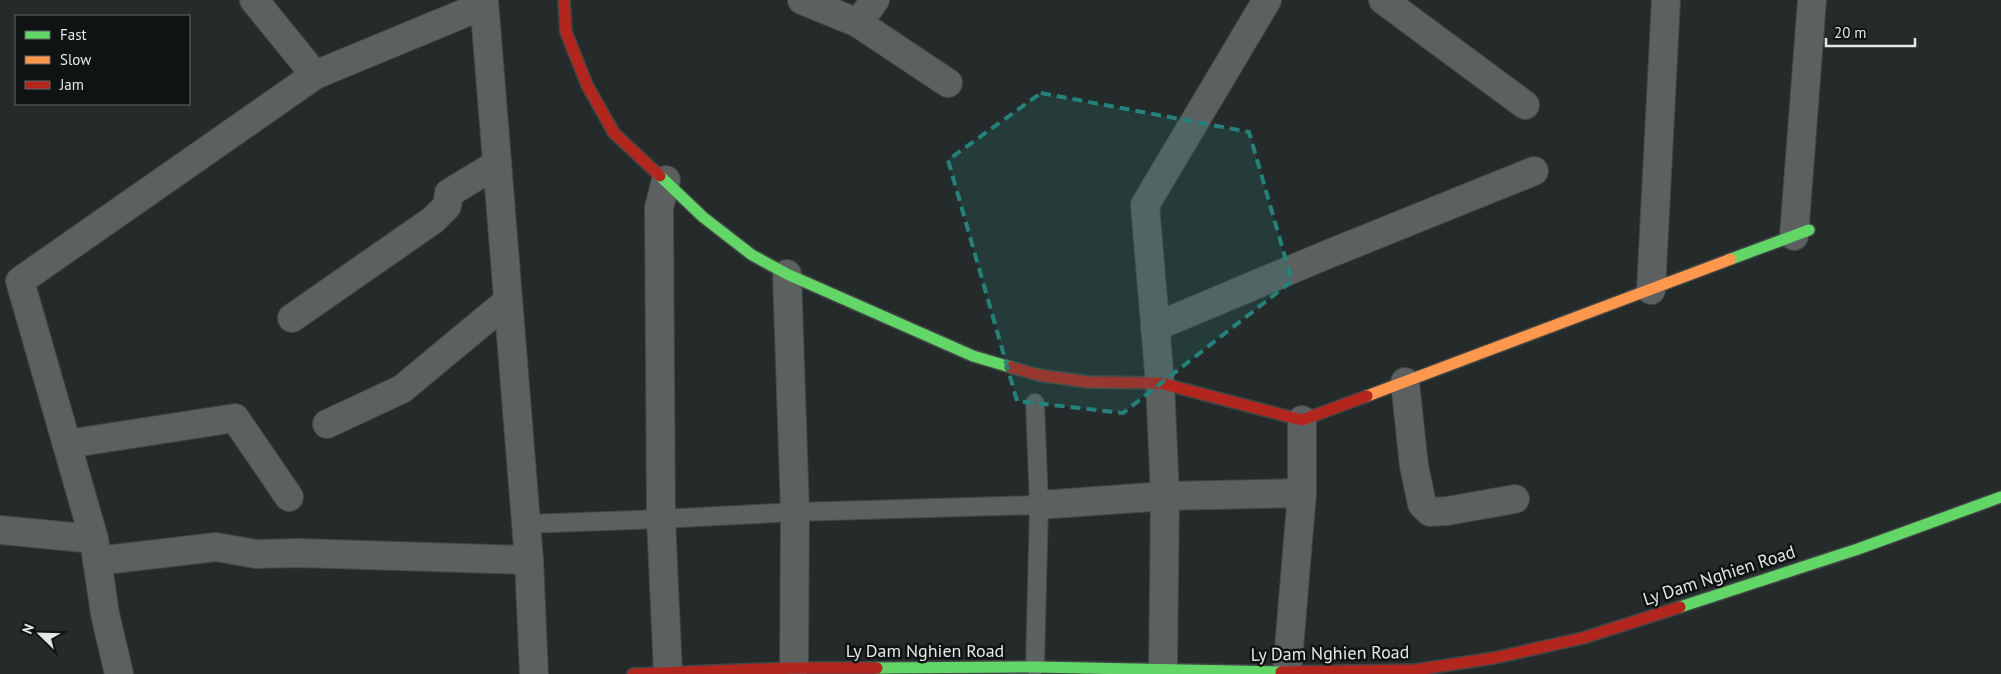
<svg xmlns="http://www.w3.org/2000/svg" width="2001" height="674" viewBox="0 0 2001 674" font-family="'PT Sans',sans-serif">
<style>
.lines{fill:none;stroke-linecap:round;stroke-linejoin:round}
.lane-casing{stroke:#414646;stroke-width:20}
.street-casing{stroke:#414646;stroke-width:30}
.fast-casing{stroke:#414646;stroke-width:14}
.slow-casing{stroke:#414646;stroke-width:14}
.jam-casing{stroke:#414646;stroke-width:14}
.lane{stroke:#5c6060;stroke-width:18}
.street{stroke:#5c6060;stroke-width:28}
.fast{stroke:#63d668;stroke-width:11}
.slow{stroke:#ff974d;stroke-width:11}
.jam{stroke:#b3261e;stroke-width:11}
.marked{fill:#24827a;fill-opacity:0.2;stroke:#24827a;stroke-width:4;stroke-dasharray:10 6;stroke-linejoin:round}
.labels{text-anchor:middle;dominant-baseline:central;stroke-width:5;stroke-linejoin:round;paint-order:stroke}
.street-label{font-size:18px;fill:#e2e9e9;stroke:#0f1314}
</style>
<rect width="100%" height="100%" fill="#252a2a"/>
<g class="lines">
<!-- lane casing -->
<g class="lane-casing">
<g id="lane">
<path d="M 1035,403 L 1039,505 L 1035,667"/>
<path d="M 526,524 L 661,519 L 795,512 L 1039,505"/>
</g>
</g>
<!-- street casing -->
<g class="street-casing">
<g id="street">
<path d="M 254,0 L 315,75"/>
<path d="M 484,0 L 529,560 L 534,674"/>
<path d="M 802,0 L 858,23 L 875,0"/>
<path d="M 1383,0 L 1525,105"/>
<path d="M 858,23 L 948,83"/>
<path d="M 666,180 L 659,208 L 661,519 L 668,674"/>
<path d="M 1794,236 L 1812,0"/>
<path d="M 787,274 L 795,512 L 794,668"/>
<path d="M 1651,290 L 1666,0"/>
<path d="M 292,318 L 433,220 L 447,206 L 449,193 L 497,164"/>
<path d="M 1155,327 L 1326,255 L 1534,171"/>
<path d="M 1405,382 L 1414,466 L 1422,504 L 1430,512 L 1447,511 L 1515,499"/>
<path d="M 327,424 L 402,389 L 508,301"/>
<path d="M 67,444 L 235,418 L 289,497"/>
<path d="M 1039,505 L 1165,496 L 1302,493"/>
<path d="M 0,530 L 94,539"/>
<path d="M 97,561 L 216,547 L 256,554 L 299,553 L 529,560"/>
<path d="M 1163,670 L 1165,496 L 1160,383 L 1145,205 L 1267,0"/>
<path d="M 1287,672 L 1302,493 L 1302,420"/>
<path d="M 119,674 L 105,614 L 94,539 L 20,281 L 315,75 L 484,5"/>
</g>
</g>
<!-- fast casing -->
<g class="fast-casing">
<g id="fast">
<path d="M 660,176 L 703,217 L 752,255 L 787,274 L 973,356 L 1010,367"/>
<path d="M 1731,259 L 1809,230"/>
<path d="M 1680,607 L 1858,549 L 2001,497"/>
<path d="M 877,668 L 1035,667 L 1281,672"/>
</g>
</g>
<!-- slow casing -->
<g class="slow-casing">
<path id="slow" d="M 1367,396 L 1731,259"/>
</g>
<!-- jam casing -->
<g class="jam-casing">
<g id="jam">
<path d="M 564,0 L 566,32 L 587,85 L 614,133 L 660,176"/>
<path d="M 1010,367 L 1039,375 L 1088,382 L 1160,383 L 1302,420 L 1367,396"/>
<path d="M 1281,672 L 1415,670 L 1494,658 L 1583,638 L 1680,607"/>
<path d="M 633,674 L 794,668 L 877,668"/>
</g>
</g>
<!-- lane -->
<use href="#lane" class="lane"/>
<!-- street -->
<use href="#street" class="street"/>
<!-- fast -->
<use href="#fast" class="fast"/>
<!-- slow -->
<use href="#slow" class="slow"/>
<!-- jam -->
<use href="#jam" class="jam"/>
</g>
<!-- marked area -->
<path class="marked" d="M 1041,93 L 1249,132 L 1292,281 L 1123,413 L 1017,401 L 948,160 Z"/>
<g class="labels">
<!-- street labels -->
<g class="street-label">
<text transform="translate(1719 575) rotate(-18)">Ly Dam Nghien Road</text>
<text x="925" y="650">Ly Dam Nghien Road</text>
<text transform="translate(1330 653) rotate(-1)">Ly Dam Nghien Road</text>
</g>
</g>
<!-- legend -->
<rect x="15" y="15" width="175" height="90" fill="#0f1314" stroke="#636969"/>
<rect x="25" y="31" width="25" height="8" fill="#63d668" stroke="#636969"/>
<text x="60" y="40" font-size="15" fill="#e2e9e9">Fast</text>
<rect x="25" y="56" width="25" height="8" fill="#ff974d" stroke="#636969"/>
<text x="60" y="65" font-size="15" fill="#e2e9e9">Slow</text>
<rect x="25" y="81" width="25" height="8" fill="#b3261e" stroke="#636969"/>
<text x="60" y="90" font-size="15" fill="#e2e9e9">Jam</text>
<!-- north arrow -->
<g transform="translate(40 634) rotate(293)" stroke="#0f1314" stroke-width="4" paint-order="stroke">
<path d="M0-4L9 19L0 12L-9 19Z" fill="#e2e9e9"/>
<text y="-8" font-size="14" font-weight="bold" text-anchor="middle" fill="#e2e9e9">N</text>
</g>
<!-- scale -->
<path d="M1826 38v8h89v-8" fill="none" stroke="#e2e9e9" stroke-width="2.5"/>
<text x="1834" y="38" font-size="15" fill="#e2e9e9" stroke="#0f1314" stroke-width="4" paint-order="stroke">20 m</text>
</svg>
